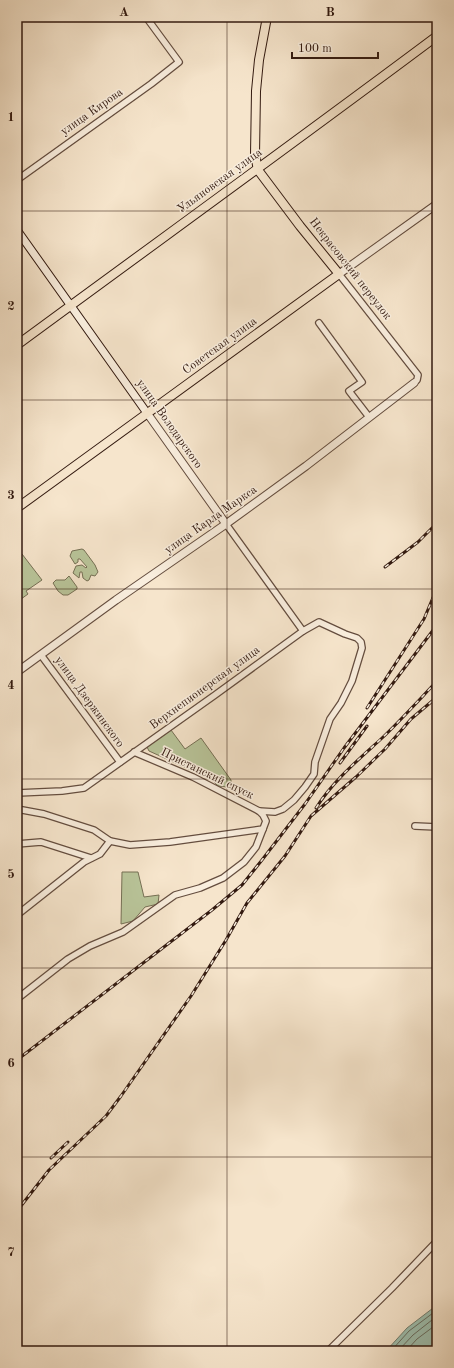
<svg xmlns="http://www.w3.org/2000/svg" width="454" height="1368" viewBox="0 0 454 1368" font-family="'Old Standard TT',serif">
<style>
.green{fill:#b9c59a;stroke:#767055}
.water{fill:#9ec0b0;stroke:#737e70}
.lines{fill:none;stroke-linecap:round;stroke-linejoin:round}
.shore{stroke:#686d60;stroke-width:1}
.minor-casing{stroke:#644d3f;stroke-width:8}
.tertiary-casing{stroke:#644d3f;stroke-width:9}
.secondary-casing{stroke:#331a10;stroke-width:9}
.primary-casing{stroke:#331a10;stroke-width:10}
.minor{stroke:#f9eede;stroke-width:5.5}
.tertiary{stroke:#f9eede;stroke-width:7}
.secondary{stroke:#f9eede;stroke-width:7}
.primary{stroke:#f6e5cc;stroke-width:8}
.rail-casing{stroke:#331a10;stroke-width:3}
.rail{stroke:#f9eede;stroke-width:1.5;stroke-dasharray:4.5;stroke-linecap:butt}
.grid{fill:none;stroke:#331a10;stroke-width:1;stroke-opacity:0.55}
.labels{text-anchor:middle;dominant-baseline:central;stroke-width:3;stroke-linejoin:round;paint-order:stroke}
.street-label{font-size:12px;fill:#331a10;stroke:#f9eede}
.neatline{fill:none;stroke:#331a10;stroke-width:1.5}
.grid-label{font-size:13px;text-anchor:middle;font-weight:bold;fill:#331a10}
</style>
<rect width="100%" height="100%" fill="#f6e5cc"/>
<filter id="stains"><feTurbulence type="fractalNoise" baseFrequency=".005" numOctaves="4"/><feColorMatrix values="0 0 0 0 .2 0 0 0 0 .09 0 0 0 0 .02 0 0 0 .5 -.17"/></filter>
<radialGradient id="worn" r=".72"><stop offset=".6" stop-color="#630" stop-opacity="0"/><stop offset="1" stop-color="#630" stop-opacity=".3"/></radialGradient>
<!-- green -->
<g class="green">
<path d="M 82,549 L 84,550 L 95,565 L 98,572 L 95,576 L 91,575 L 89,580 L 87,581 L 83,578 L 82,572 L 80,572 L 79,578 L 73,573 L 76,566 L 82,565 L 86,568 L 87,567 L 80,559 L 78,559 L 78,562 L 75,564 L 70,556 L 72,551 Z"/>
<path d="M 22,554 L 42,580 L 26,591 L 28,594 L 17,602 L 17,558 Z"/>
<path d="M 69,576 L 77,587 L 77,589 L 68,595 L 63,595 L 58,591 L 53,583 L 56,580 L 65,580 Z"/>
<path d="M 171,730 L 185,749 L 201,738 L 231,780 L 231,785 L 227,787 L 218,786 L 211,779 L 149,751 L 147,747 Z"/>
<path d="M 122,872 L 138,872 L 144,897 L 159,895 L 158,904 L 145,907 L 133,921 L 121,924 Z"/>
</g>
<!-- water -->
<path class="water" d="M 437,1305 L 437,1351 L 386,1351 L 407,1328 Z"/>
<g class="lines">
<!-- shore -->
<g class="shore">
<path d="M 391,1351 L 409,1331 L 437,1310"/>
<path d="M 398,1351 L 413,1335 L 437,1316"/>
<path d="M 406,1351 L 417,1339 L 437,1324"/>
</g>
<!-- minor casing -->
<g class="minor-casing">
<g id="minor">
<path d="M 17,180 L 151,84 L 179,62 L 146,17"/>
<path d="M 339,274 L 418,375 L 417,380 L 414,383"/>
<path d="M 319,323 L 362,382 L 349,391 L 369,417"/>
<path d="M 226,524 L 303,631"/>
<path d="M 41,655 L 120,762"/>
<path d="M 17,793 L 62,791 L 84,788 L 215,695 L 303,631 L 319,622 L 345,634 L 357,638 L 361,642 L 362,648 L 352,681 L 341,703 L 330,719 L 315,762 L 314,774 L 305,787 L 294,800 L 283,809 L 275,812 L 259,811"/>
<path d="M 17,809 L 44,814 L 94,830 L 110,841 L 130,845 L 170,842 L 263,829 L 266,821 L 263,815 L 259,811 L 193,777 L 134,752"/>
<path d="M 415,826 L 437,827"/>
<path d="M 17,844 L 41,842 L 91,858"/>
<path d="M 17,915 L 84,862 L 100,854 L 110,841"/>
<path d="M 17,999 L 68,959 L 90,946 L 123,932 L 175,895 L 200,888 L 223,878 L 244,862 L 256,847 L 263,829"/>
<path d="M 328,1351 L 392,1288 L 437,1241"/>
</g>
</g>
<!-- tertiary casing -->
<g class="tertiary-casing">
<g id="tertiary">
<path d="M 339,274 L 437,204"/>
<path d="M 147,413 L 226,524"/>
<path d="M 17,672 L 116,600 L 226,524 L 306,466 L 414,383"/>
</g>
</g>
<!-- secondary casing -->
<g class="secondary-casing">
<path id="secondary" d="M 17,230 L 147,413"/>
</g>
<!-- primary casing -->
<g class="primary-casing">
<g id="primary">
<path d="M 17,345 C 157,242 298,140 437,36"/>
<path d="M 17,508 L 339,274 L 300,226 L 258,170 L 255,155 L 256,91 L 259,60 L 267,17"/>
</g>
</g>
<!-- minor -->
<use href="#minor" class="minor"/>
<!-- tertiary -->
<use href="#tertiary" class="tertiary"/>
<!-- secondary -->
<use href="#secondary" class="secondary"/>
<!-- primary -->
<use href="#primary" class="primary"/>
<!-- rail casing -->
<g class="rail-casing">
<g id="rail">
<path d="M 385,567 L 418,542 L 437,523"/>
<path d="M 367,708 L 424,619 L 437,588"/>
<path d="M 340,763 L 367,726"/>
<path d="M 316,808 C 333,781 358,760 381,739 C 401,720 419,700 437,681"/>
<path d="M 17,1060 L 212,910 L 242,885 L 262,860 L 305,804 L 344,748 L 437,625"/>
<path d="M 51,1158 L 68,1142"/>
<path d="M 17,1211 L 49,1170 L 106,1116 L 121,1096 L 191,996 L 226,940 L 247,903 L 285,856 L 311,816 L 356,777 L 385,749 L 411,719 L 437,697"/>
</g>
</g>
<!-- rail -->
<use href="#rail" class="rail"/>
</g>
<!-- grid -->
<path class="grid" d="M 227,17 L 227,1351M 17,211 L 437,211M 17,400 L 437,400M 17,589 L 437,589M 17,779 L 437,779M 17,968 L 437,968M 17,1157 L 437,1157"/>
<g class="labels">
<!-- street labels -->
<g class="street-label">
<text transform="translate(92 112) rotate(-35)">улица Кирова</text>
<text transform="translate(220 181) rotate(-36)">Ульяновская улица</text>
<text transform="translate(350 269) rotate(52)">Некрасовский переулок</text>
<text transform="translate(220 346) rotate(-36)">Советская улица</text>
<text transform="translate(169 424) rotate(55)">улица Володарского</text>
<text transform="translate(211 520) rotate(-35)">улица Карла Маркса</text>
<text transform="translate(205 688) rotate(-36)">Верхнепионерская улица</text>
<text transform="translate(89 702) rotate(54)">улица Дзержинского</text>
<text transform="translate(207 774) rotate(26)">Пристанский спуск</text>
</g>
</g>
<!-- margin -->
<rect width="454" height="1368" fill="none" stroke="#f6e5cc" stroke-width="44"/>
<!-- scale -->
<path d="M292 52v6h86v-6" fill="none" stroke="#331a10" stroke-width="2"/>
<text x="298" y="52" font-size="12" fill="#331a10" stroke="#f9eede" stroke-width="3" paint-order="stroke">100 m</text>
<rect x="22" y="22" width="410" height="1324" class="neatline"/>
<g class="grid-label">
<text x="124" y="16">A</text>
<text x="330" y="16">B</text>
<text x="11" y="121">1</text>
<text x="11" y="310">2</text>
<text x="11" y="499">3</text>
<text x="11" y="689">4</text>
<text x="11" y="878">5</text>
<text x="11" y="1067">6</text>
<text x="11" y="1256">7</text>
</g>
<rect width="100%" height="100%" filter="url(#stains)"/>
<rect width="100%" height="100%" fill="url(#worn)"/>
</svg>
